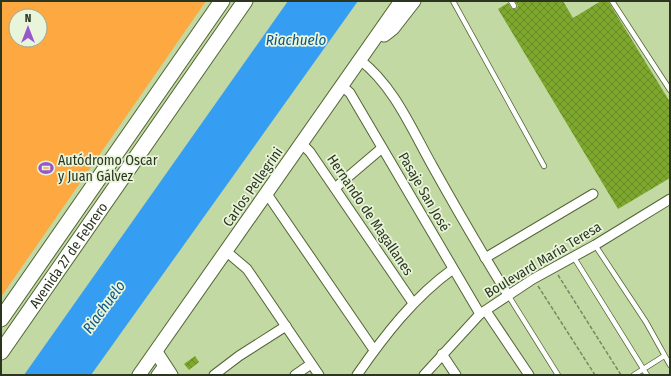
<svg xmlns="http://www.w3.org/2000/svg" width="671" height="376" viewBox="0 0 671 376" font-family="'Fira Sans Condensed',sans-serif">
<style>
.pitch{fill:#fda840;fill-rule:evenodd}
.water{fill:#359ef2}
.building{fill:url(#building-cross-hatch)}
.lines{fill:none;stroke-linecap:round;stroke-linejoin:round}
.lane-casing{stroke:#526635;stroke-width:6}
.street-casing{stroke:#526635;stroke-width:11}
.secondary-casing{stroke:#526635;stroke-width:15}
.primary-casing{stroke:#526635;stroke-width:17}
.path{stroke:#788862;stroke-width:1.5;stroke-dasharray:4 2;stroke-linecap:butt}
.lane{stroke:#fff;stroke-width:4.5}
.street{stroke:#fff;stroke-width:9}
.secondary{stroke:#fff;stroke-width:13}
.primary{stroke:#fff;stroke-width:15}
.labels{text-anchor:middle;dominant-baseline:central;stroke-width:3.5;stroke-linejoin:round;paint-order:stroke}
.poi-label{font-size:14px;fill:#2c3520;stroke:#e9f5da;text-anchor:start}
.street-label{font-size:14px;fill:#2c3520;stroke:#e9f5da}
.water-label{font-size:15px;font-style:italic;fill:#0a568d;stroke:#e9f5da}
</style>
<defs>
<pattern id="building-cross-hatch" width="8" height="8" patternUnits="userSpaceOnUse"><rect width="8" height="8" fill="#7ea82d"/><path d="M0 0l8 8M0 8l8-8" fill="none" stroke="#678a26"/></pattern>
</defs>
<rect width="100%" height="100%" fill="#c2d9a3"/>
<!-- pitch -->
<path class="pitch" d="M 1,1 L 206,1 L 1,297 ZM 16,16 L 40,16 L 40,40 L 16,40 Z"/>
<!-- water -->
<path class="water" d="M 288,1 L 358,1 L 91,375 L 24,375 Z"/>
<!-- building -->
<g class="building">
<path d="M 515,1 L 563,1 L 573,18 L 601,1 L 608,1 L 670,102 L 670,178 L 618,209 L 498,9 L 508,3 L 512,9 L 516,9 L 518,6 Z"/>
<path d="M 195,356 L 199,362 L 189,370 L 184,364 Z"/>
</g>
<g class="lines">
<!-- lane casing -->
<g class="lane-casing">
<g id="lane">
<path d="M 453,1 L 544,166"/>
<path d="M 511,1 L 514,6"/>
<path d="M 612,1 L 670,90"/>
<path d="M 595,245 L 646,322 L 670,365"/>
<path d="M 573,256 L 647,375"/>
<path d="M 508,295 L 558,375"/>
<path d="M 634,375 L 664,356"/>
</g>
</g>
<!-- street casing -->
<g class="street-casing">
<g id="street">
<path d="M 360,60 C 394,86 412,130 433,167 C 457,210 482,253 508,295"/>
<path d="M 342,86 L 350,93 L 480,314"/>
<path d="M 302,144 L 310,152 L 413,303"/>
<path d="M 335,188 L 382,148"/>
<path d="M 267,194 L 374,350"/>
<path d="M 227,252 L 247,269 L 319,375"/>
<path d="M 485,258 L 593,194"/>
<path d="M 486,311 L 529,375"/>
<path d="M 442,354 L 456,375"/>
<path d="M 156,375 L 164,364"/>
<path d="M 214,375 L 239,356 L 286,326"/>
<path d="M 295,375 L 311,364"/>
<path d="M 357,375 C 384,336 414,297 453,269"/>
<path d="M 424,375 L 480,314 L 533,279 L 595,245 L 670,199"/>
</g>
</g>
<!-- secondary casing -->
<g class="secondary-casing">
<g id="secondary">
<path d="M 384,35 L 393,28 L 414,1"/>
<path d="M 156,352 L 171,375"/>
<path d="M 139,375 L 401,1"/>
</g>
</g>
<!-- primary casing -->
<g class="primary-casing">
<g id="primary">
<path d="M 1,319 L 222,1"/>
<path id="s1" d="M 1,352 L 245,1"/>
</g>
</g>
<!-- path -->
<g class="path">
<path d="M 558,275 L 621,375"/>
<path d="M 538,286 L 595,375"/>
</g>
<!-- lane -->
<use href="#lane" class="lane"/>
<!-- street -->
<use href="#street" class="street"/>
<!-- secondary -->
<use href="#secondary" class="secondary"/>
<!-- primary -->
<use href="#primary" class="primary"/>
</g>
<!-- icons -->
<defs>
<g id="stadium-bare" transform="scale(1.2)"><path d="M0-5a6.5 5 0 1 0 0 10a6.5 5 0 1 0 0-10ZM-3.5-1.8h7v3.6h-7Z" fill="#9857cd" stroke="#e9f5da" stroke-width="2.5" paint-order="stroke"/></g>
</defs>
<g fill-rule="evenodd">
<use href="#stadium-bare" x="46" y="168"/>
</g>
<g class="labels">
<!-- poi labels -->
<g class="poi-label">
<text x="58" y="160">Autódromo Oscar<tspan x="58" dy="16">y Juan Gálvez</tspan></text>
</g>
<!-- street labels -->
<g class="street-label">
<text transform="translate(253 187) rotate(-55)">Carlos Pellegrini</text>
<text transform="translate(424 192) rotate(60)">Pasaje San José</text>
<text transform="translate(370 215) rotate(56)">Hernando de Magallanes</text>
<text stroke="none"><textPath href="#s1" startOffset="118">Avenida 27 de Febrero</textPath></text>
<text transform="translate(543 260) rotate(-31)">Boulevard María Teresa</text>
</g>
<!-- water labels -->
<g class="water-label">
<text x="296" y="40">Riachuelo</text>
<text transform="translate(104 307) rotate(-54)">Riachuelo</text>
</g>
</g>
<!-- border -->
<rect width="671" height="376" fill="none" stroke="#2c3520" stroke-width="4"/>
<!-- north arrow -->
<g transform="translate(28 28)"><circle r="19" fill="#e9f5da" stroke="#9da890"/>
<path d="M0-3L7 15L0 10L-7 15Z" fill="#9857cd"/>
<text y="-6" font-size="11" font-weight="bold" text-anchor="middle" fill="#2c3520">N</text>
</g>
</svg>
